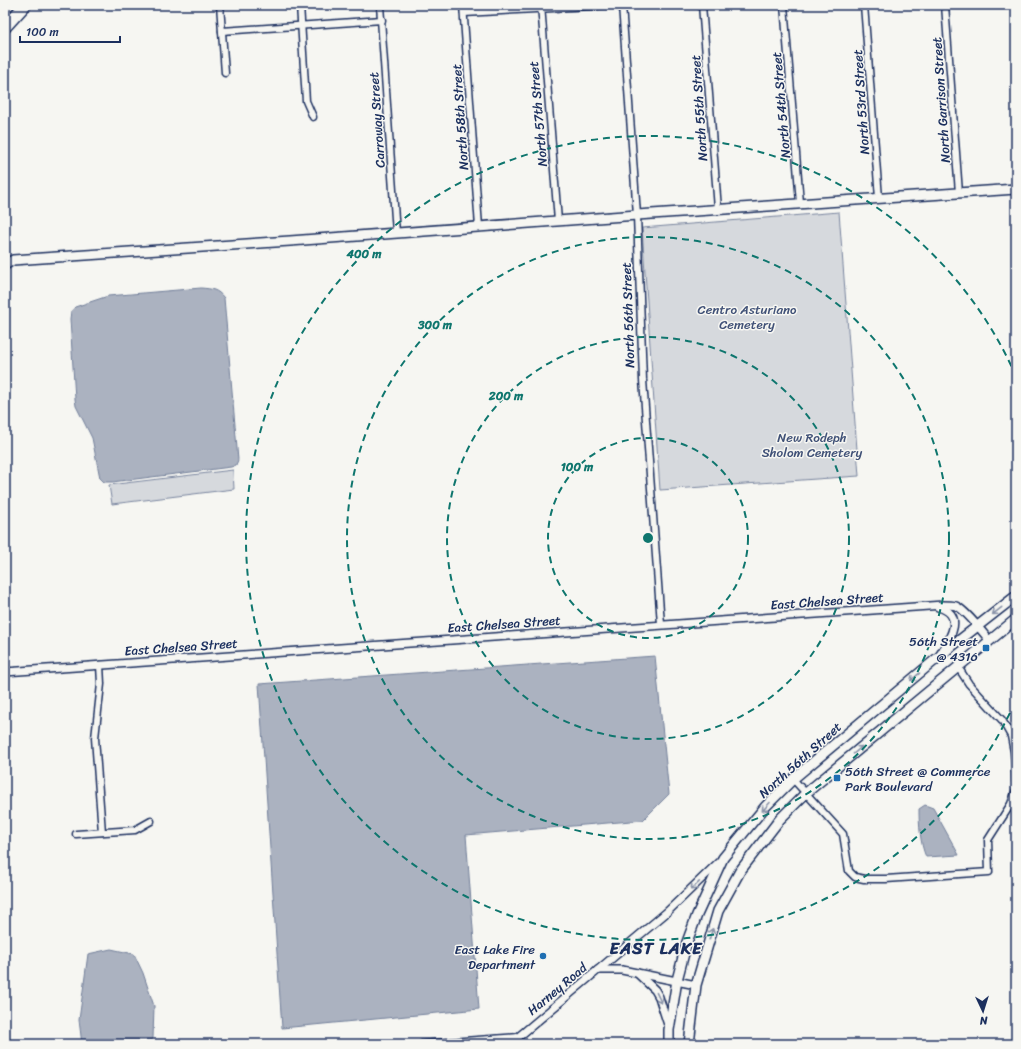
<svg xmlns="http://www.w3.org/2000/svg" width="1021" height="1049" viewBox="0 0 1021 1049" font-family="Sriracha,sans-serif">
<style>
.green{fill:#d6d9dd;stroke:#78849e}
.water{fill:#abb2c0;stroke:#717e99}
.lines{fill:none;stroke-linecap:round;stroke-linejoin:round}
.minor-casing{stroke:#1b2f5e;stroke-width:9}
.tertiary-casing{stroke:#1b2f5e;stroke-width:10}
.primary-casing{stroke:#1b2f5e;stroke-width:12}
.motorway-casing{stroke:#1b2f5e;stroke-width:14}
.minor{stroke:#f6f6f2;stroke-width:6}
.tertiary{stroke:#f6f6f2;stroke-width:7}
.primary{stroke:#f6f6f2;stroke-width:9}
.motorway{stroke:#f6f6f2;stroke-width:11}
.oneway{stroke:#8892a8}
.ring{fill:none;stroke:#0f766e;stroke-width:2;stroke-dasharray:7 5}
.poi-dot{fill:#1f6fb2;stroke:#f6f6f2;stroke-width:1.5}
.labels{text-anchor:middle;dominant-baseline:central;stroke-width:3;stroke-linejoin:round;paint-order:stroke}
.street-label{font-size:13px;fill:#1b2f5e;stroke:#f6f6f2}
.park-label{font-size:13px;fill:#405177;stroke:#f6f6f2}
.poi-label{font-size:13px;fill:#1b2f5e;stroke:#f6f6f2;text-anchor:end}
.district-label{font-size:17px;font-weight:bold;letter-spacing:1px;fill:#1b2f5e;stroke:#f6f6f2}
.centre{fill:#0f766e;stroke:#f6f6f2;stroke-width:2}
.ring-label{font-size:12px;text-anchor:middle;font-weight:bold;fill:#0f766e;stroke:#f6f6f2;stroke-width:3;stroke-linejoin:round;paint-order:stroke}
</style>
<rect width="100%" height="100%" fill="#f6f6f2"/>
<filter id="ink" filterUnits="userSpaceOnUse"><feTurbulence type="fractalNoise" baseFrequency=".025" numOctaves="2"/><feDisplacementMap in="SourceGraphic" scale="8" xChannelSelector="R" yChannelSelector="G"/><feConvolveMatrix kernelMatrix="1 2 1 2 8 2 1 2 1" color-interpolation-filters="sRGB"/></filter>
<g filter="url(#ink)">
<!-- green -->
<g class="green">
<path d="M 839,212 L 859,476 L 660,490 L 642,228 Z"/>
<path d="M 233,470 L 234,489 L 112,504 L 109,485 Z"/>
</g>
<!-- water -->
<g class="water">
<path d="M 201,288 C 212,289 217,289 224,298 L 238,460 L 236,465 L 231,467 L 112,482 L 104,482 L 100,478 L 92,438 L 76,406 L 75,399 L 70,319 L 71,311 L 75,307 L 108,296 Z"/>
<path d="M 655,656 L 669,794 L 643,820 L 466,835 L 479,1009 L 282,1028 L 259,684 Z"/>
<path d="M 925,805 L 933,808 L 959,855 L 926,857 C 920,843 919,825 919,809 Z"/>
<path d="M 111,949 L 134,954 L 143,973 L 154,1006 L 153,1038 L 149,1044 L 82,1044 L 79,1020 L 88,954 Z"/>
</g>
<g class="lines">
<!-- minor casing -->
<g class="minor-casing">
<g id="minor">
<path d="M 220,5 L 225,73"/>
<path d="M 300,5 L 306,101 L 313,117"/>
<path d="M 380,5 L 396,233"/>
<path d="M 463,5 L 479,227"/>
<path d="M 541,5 L 558,221"/>
<path d="M 622,5 L 637,215 L 643,380 L 661,624"/>
<path d="M 702,5 L 718,209"/>
<path d="M 784,5 L 800,203"/>
<path d="M 864,5 L 879,198"/>
<path d="M 945,5 L 959,193"/>
<path d="M 464,13 L 610,5"/>
<path d="M 222,31 L 382,20"/>
<path d="M 100,665 L 101,684 L 95,738 L 102,832"/>
<path d="M 958,667 L 969,684 L 1002,720 L 1011,736 L 1014,752 L 1016,781"/>
<path d="M 793,779 L 843,834 L 849,871 L 855,877 L 864,879 L 886,879 L 989,872 L 988,840 L 1011,804 L 1016,790"/>
<path d="M 76,834 L 135,830 L 151,821"/>
<path d="M 422,1044 L 519,1037"/>
</g>
</g>
<!-- tertiary casing -->
<g class="tertiary-casing">
<g id="tertiary">
<path d="M 938,607 C 965,614 951,637 941,653"/>
<path d="M 5,672 L 943,605 C 947,605 952,605 956,606 C 965,609 983,633 990,641"/>
<path d="M 598,970 L 667,912 L 720,861"/>
<path d="M 637,973 L 655,990 L 659,997 L 669,1028"/>
<path d="M 510,1044 L 598,970 L 622,970 L 696,985"/>
</g>
</g>
<!-- primary casing -->
<g class="primary-casing">
<g id="primary">
<path d="M 5,265 L 13,260 L 290,241 L 637,215 L 1016,189"/>
<path d="M 669,1044 L 669,1030 L 677,980 L 687,942 L 697,915 L 723,858 L 765,807 L 793,779 L 947,650 L 1016,596"/>
<path d="M 689,1044 L 696,985 L 718,911 L 740,871 L 780,819 L 806,793 L 1016,619"/>
</g>
</g>
<!-- motorway casing -->
<g class="motorway-casing">
<g id="motorway">
<path d="M 5,8 L 8,5"/>
<path d="M 5,27 L 25,5"/>
</g>
</g>
<!-- minor -->
<use href="#minor" class="minor"/>
<!-- tertiary -->
<use href="#tertiary" class="tertiary"/>
<!-- primary -->
<use href="#primary" class="primary"/>
<!-- motorway -->
<use href="#motorway" class="motorway"/>
</g>
<!-- one-way arrows -->
<defs><path id="oneway-shaft" d="M-6 0H5M1.5-3L5.5 0L1.5 3" fill="none" stroke-width="1.6" stroke-linecap="round" stroke-linejoin="round"/></defs>
<g class="oneway">
<use href="#oneway-shaft" transform="translate(997 611) rotate(142)"/>
<use href="#oneway-shaft" transform="translate(915 677) rotate(140)"/>
<use href="#oneway-shaft" transform="translate(858 750) rotate(-40)"/>
<use href="#oneway-shaft" transform="translate(766 807) rotate(132)"/>
<use href="#oneway-shaft" transform="translate(695 886) rotate(136)"/>
<use href="#oneway-shaft" transform="translate(711 934) rotate(-72)"/>
<use href="#oneway-shaft" transform="translate(659 998) rotate(64)"/>
</g>
</g>
<!-- distance rings -->
<g class="ring">
<circle cx="648" cy="538" r="100"/>
<circle cx="648" cy="538" r="201"/>
<circle cx="648" cy="538" r="301"/>
<path d="M1015 702A402 402 0 1 1 1015 374"/>
</g>
<!-- markers -->
<g class="poi-dot">
<rect x="982" y="644" width="8" height="8" rx="2"/>
<rect x="833" y="774" width="8" height="8" rx="2"/>
<circle cx="543" cy="956" r="4"/>
</g>
<g class="labels">
<!-- street labels -->
<g class="street-label">
<text transform="translate(941 100) rotate(-94)">North Garrison Street</text>
<text transform="translate(861 102) rotate(-94)">North 53rd Street</text>
<text transform="translate(781 105) rotate(-95)">North 54th Street</text>
<text transform="translate(699 108) rotate(-94)">North 55th Street</text>
<text transform="translate(538 114) rotate(-95)">North 57th Street</text>
<text transform="translate(460 117) rotate(-94)">North 58th Street</text>
<text transform="translate(377 120) rotate(-94)">Carroway Street</text>
<text transform="translate(628 315) rotate(-92)">North 56th Street</text>
<text transform="translate(827 601) rotate(-4)">East Chelsea Street</text>
<text transform="translate(504 624) rotate(-4)">East Chelsea Street</text>
<text transform="translate(181 647) rotate(-4)">East Chelsea Street</text>
<text transform="translate(800 760) rotate(-42)">North 56th Street</text>
<text transform="translate(557 989) rotate(-40)">Harney Road</text>
</g>
<!-- park labels -->
<g class="park-label">
<text x="747" y="309">Centro Asturiano<tspan x="747" dy="15">Cemetery</tspan></text>
<text x="812" y="437">New Rodeph<tspan x="812" dy="15">Sholom Cemetery</tspan></text>
</g>
<!-- poi labels -->
<g class="poi-label">
<text x="978" y="641">56th Street<tspan x="978" dy="15">@ 4316</tspan></text>
<text x="845" y="771" text-anchor="start">56th Street @ Commerce<tspan x="845" dy="15">Park Boulevard</tspan></text>
<text x="535" y="949">East Lake Fire<tspan x="535" dy="15">Department</tspan></text>
</g>
<!-- district labels -->
<g class="district-label">
<text x="656" y="948">EAST LAKE</text>
</g>
</g>
<circle cx="648" cy="538" r="6" class="centre"/>
<g class="ring-label">
<text x="364" y="258">400 m</text>
<text x="435" y="329">300 m</text>
<text x="506" y="400">200 m</text>
<text x="577" y="471">100 m</text>
</g>
<!-- margin -->
<rect width="1021" height="1049" fill="none" stroke="#f6f6f2" stroke-width="20"/>
<rect x="10" y="10" width="1001" height="1029" fill="none" stroke="#1b2f5e" stroke-width="1.5" filter="url(#ink)"/>
<!-- north arrow -->
<g transform="translate(983 1011) rotate(176)" stroke="#f6f6f2" stroke-width="3" paint-order="stroke">
<path d="M0-3L7 15L0 10L-7 15Z" fill="#1b2f5e"/>
<text y="-6" font-size="11" font-weight="bold" text-anchor="middle" fill="#1b2f5e">N</text>
</g>
<!-- scale -->
<path d="M20 36v6h100v-6" fill="none" stroke="#1b2f5e" stroke-width="2"/>
<text x="26" y="36" font-size="12" fill="#1b2f5e" stroke="#f6f6f2" stroke-width="3" paint-order="stroke">100 m</text>
</svg>
